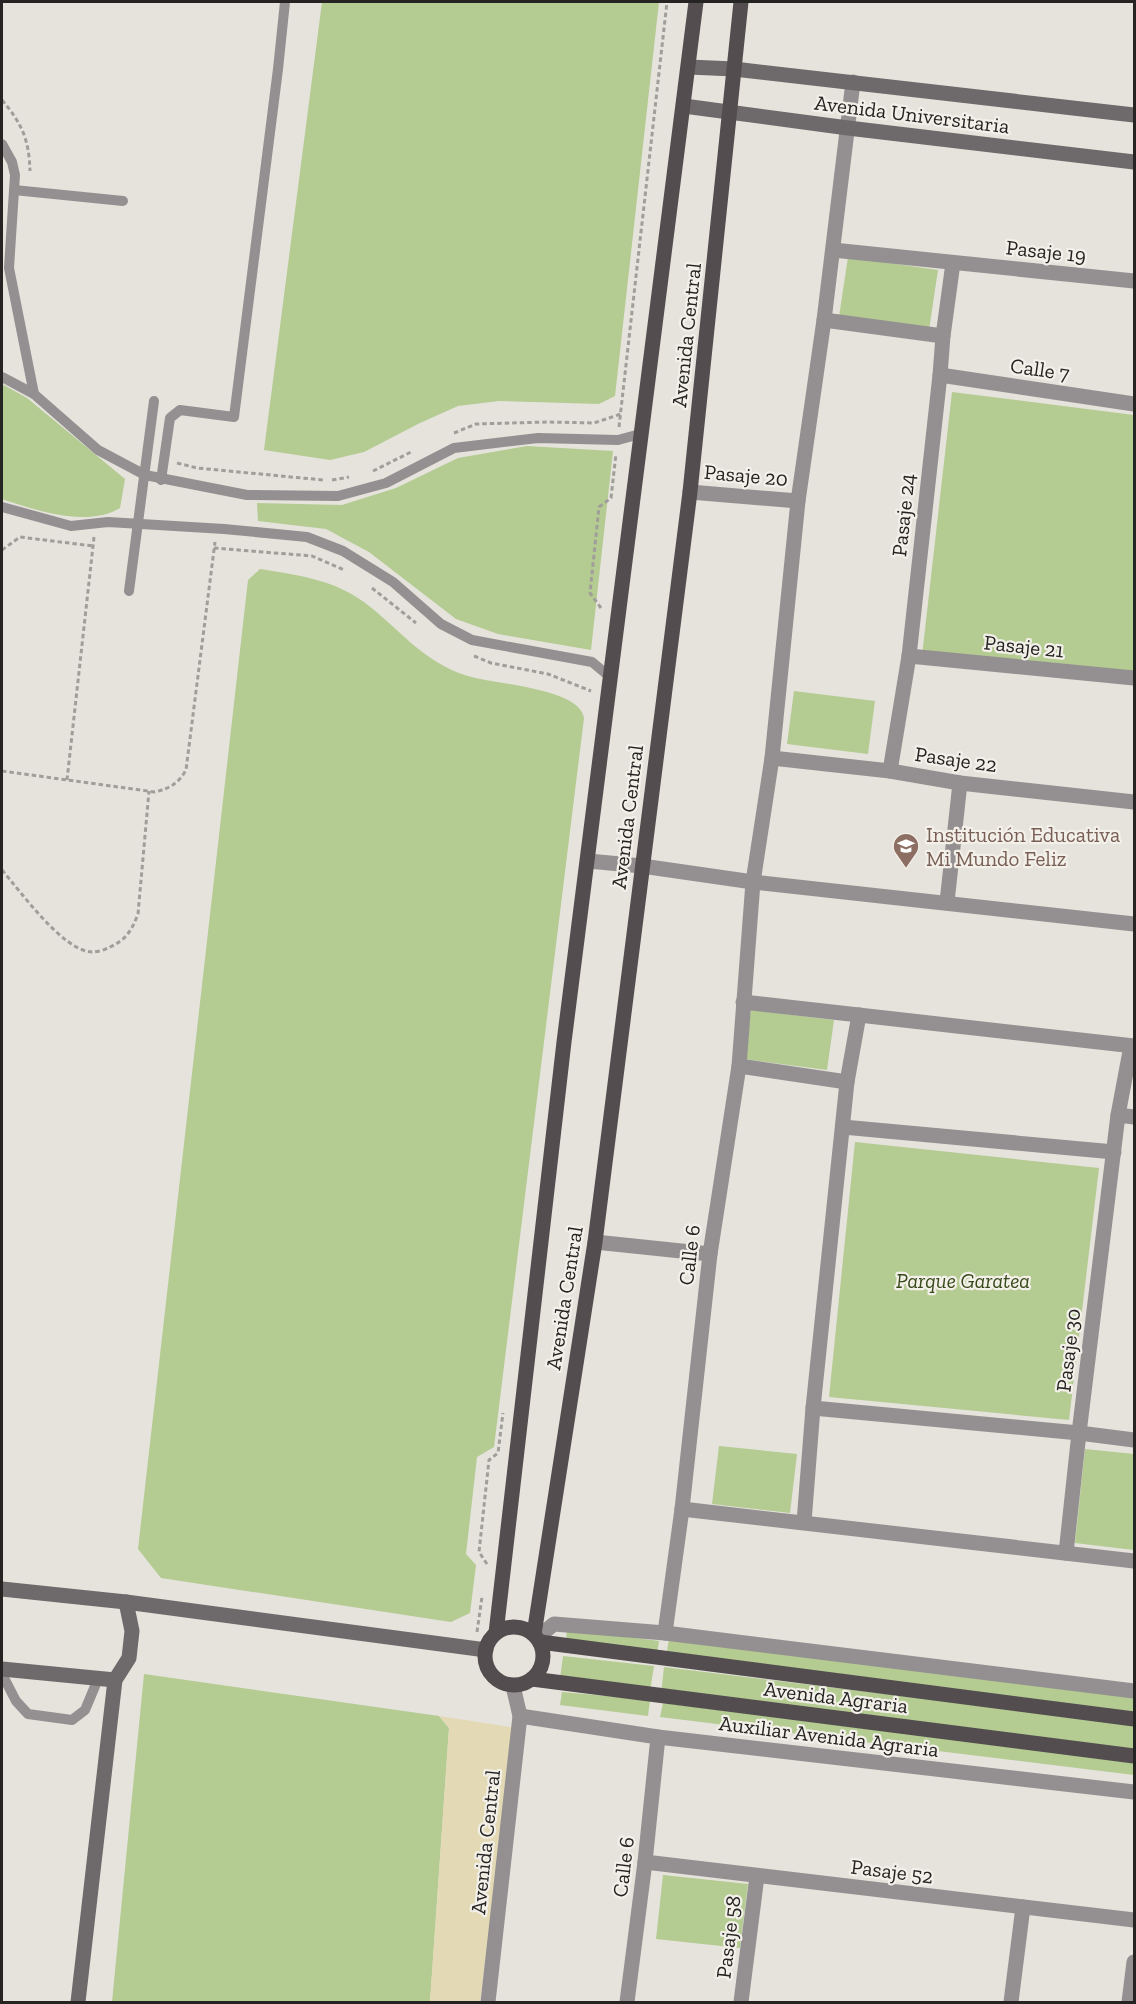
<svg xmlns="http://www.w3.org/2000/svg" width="1136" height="2004" viewBox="0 0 1136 2004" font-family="'Zilla Slab',serif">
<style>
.green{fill:#b4cb92}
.sand{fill:#e3d9b4}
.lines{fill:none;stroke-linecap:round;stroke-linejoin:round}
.path{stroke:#a09e99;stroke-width:3;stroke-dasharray:4.5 3;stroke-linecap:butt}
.service{stroke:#949091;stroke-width:10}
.pedestrian{stroke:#949091;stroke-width:15}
.minor{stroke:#949091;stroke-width:15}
.tertiary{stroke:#949091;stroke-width:15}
.secondary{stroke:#6e696a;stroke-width:15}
.primary{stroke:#534d4f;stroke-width:15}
.labels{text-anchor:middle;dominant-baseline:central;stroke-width:4.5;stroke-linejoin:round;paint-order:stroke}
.street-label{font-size:21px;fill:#252422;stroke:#f2f0e9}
.education-label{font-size:21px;fill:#785e54;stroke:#f2f0e9;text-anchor:start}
.park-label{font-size:21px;font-style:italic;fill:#384919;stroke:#f2f0e9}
</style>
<rect width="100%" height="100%" fill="#e5e3dc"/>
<!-- green -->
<g class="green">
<path d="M 322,2 L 659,2 L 615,396 L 599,404 L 499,401 L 458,406 L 420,423 L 364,452 L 330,460 L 264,450 Z"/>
<path d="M 848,257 L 938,270 L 929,330 L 839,317 Z"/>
<path d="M 2,384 L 27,398 L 125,479 L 120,508 C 87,528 35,510 2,499 Z"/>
<path d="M 952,392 L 1134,415 L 1134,674 L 922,656 Z"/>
<path d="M 527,446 L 613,451 L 591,650 L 498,634 L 456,619 L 369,552 L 326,529 L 258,521 L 257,503 L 342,505 L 396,488 L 458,458 Z"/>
<path d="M 260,569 C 297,575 332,579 364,602 C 400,629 422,662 468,676 C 492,684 580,688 584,718 L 494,1447 L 477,1457 L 466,1554 L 476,1565 L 470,1613 L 451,1622 L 161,1578 L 138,1549 L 248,580 Z"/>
<path d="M 794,691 L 875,701 L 868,754 L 787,744 Z"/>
<path d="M 751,1010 L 834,1020 L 827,1070 L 744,1059 Z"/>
<path d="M 855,1142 L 1099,1168 L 1069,1420 L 829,1397 Z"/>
<path d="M 719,1446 L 797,1454 L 790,1513 L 712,1504 Z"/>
<path d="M 1085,1449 L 1134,1454 L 1134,1550 L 1075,1543 Z"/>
<path d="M 567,1629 L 659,1641 L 657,1655 L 566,1643 Z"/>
<path d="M 669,1639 L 1134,1696 L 1134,1715 L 666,1657 Z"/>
<path d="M 563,1656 L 654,1666 L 650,1691 L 560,1679 Z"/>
<path d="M 664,1667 L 1134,1724 L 1134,1752 L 661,1694 Z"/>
<path d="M 144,1674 L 439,1716 L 449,1728 L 430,2002 L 112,2002 Z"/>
<path d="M 562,1692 L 650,1700 L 648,1716 L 560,1705 Z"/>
<path d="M 663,1703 L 1134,1761 L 1134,1775 L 660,1717 Z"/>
<path d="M 663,1875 L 748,1884 L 740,1948 L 656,1939 Z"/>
</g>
<!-- sand -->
<path class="sand" d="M 439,1716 L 510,1727 L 514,1733 L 480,2002 L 430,2002 L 449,1728 Z"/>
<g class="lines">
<!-- path -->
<g class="path">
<path d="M 2,100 C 22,124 29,139 30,171"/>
<path d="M 619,427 L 667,2"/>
<path d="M 454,433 L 476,424 L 548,422 L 594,423 L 621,414"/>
<path d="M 177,463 L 197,468 L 323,480"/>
<path d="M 373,471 L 413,451"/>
<path d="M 332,480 L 349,477"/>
<path d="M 214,548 L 312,556 L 344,570"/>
<path d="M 2,550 L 20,537 L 93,546"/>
<path d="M 372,588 L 416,623"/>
<path d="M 601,608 L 590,593 L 599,507 L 611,498 L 616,454"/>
<path d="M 474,656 L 491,663 L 548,674 L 591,691"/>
<path d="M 2,771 L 155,792 C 170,788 178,784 186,770 L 215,542"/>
<path d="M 67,780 L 94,537"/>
<path d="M 2,870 C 21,892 63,951 92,952 C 97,952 105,950 110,947 C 126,940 132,930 138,914 L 149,791"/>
<path d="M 487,1564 L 479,1552 L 489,1460 L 498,1453 L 503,1413"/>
<path d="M 477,1632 L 482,1597"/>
</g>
<!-- service -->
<g class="service">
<path d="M 2,144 L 12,162 L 15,175 L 9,268 L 34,394"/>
<path d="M 14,190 L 123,201"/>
<path d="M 2,377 L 34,394 L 98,450 L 145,475 L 247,495 L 338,496 L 386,483 L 454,448 L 538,438 L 618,440 L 640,434"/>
<path d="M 161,480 L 170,418 L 180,410 L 234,417 L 278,69 L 285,2"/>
<path d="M 2,507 L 71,526 L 108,522 L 224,529 L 307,537 L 343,551 L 393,582 L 441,624 L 472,640 L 592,662 L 610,677"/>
<path d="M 129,591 L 154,401"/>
<path d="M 2,1674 L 16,1701 L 28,1714 L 72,1720 L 85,1710 L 98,1679"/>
</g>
<!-- pedestrian -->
<path class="pedestrian" d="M 947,902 L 960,783"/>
<!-- minor -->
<g class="minor">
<path d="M 833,250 L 1134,281"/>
<path d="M 824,320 L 943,336"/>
<path d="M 940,375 L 1134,404"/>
<path d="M 690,492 L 798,501"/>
<path d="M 909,656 L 1134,678"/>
<path d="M 772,758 L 890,771 L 960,783 L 1134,802"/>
<path d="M 890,771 L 909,656 L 940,375 L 943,336 L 953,263"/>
<path d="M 588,861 L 642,866 L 753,882 L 1134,924"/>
<path d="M 743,1002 L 1134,1046"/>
<path d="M 739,1066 L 847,1082"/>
<path d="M 1118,1115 L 1134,1117"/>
<path d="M 843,1127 L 1114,1152"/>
<path d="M 595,1242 L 710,1254"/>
<path d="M 813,1408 L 1079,1433 L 1134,1440"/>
<path d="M 682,1509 L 1134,1561"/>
<path d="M 804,1522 L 813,1408 L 847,1082 L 859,1015"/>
<path d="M 1066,1553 L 1079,1433 L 1118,1115 L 1131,1046"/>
<path d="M 665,1633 L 682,1509 L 710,1254 L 739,1066 L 753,882 L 772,758 L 798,501 L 824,320 L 853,82"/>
<path d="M 645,1862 L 1134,1920"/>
<path d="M 627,2002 L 645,1862 L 658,1737"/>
<path d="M 741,2002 L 757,1876"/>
<path d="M 1011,2002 L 1023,1907"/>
<path d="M 1129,2002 L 1134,1962"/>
</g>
<!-- tertiary -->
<g class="tertiary">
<path d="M 537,1638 L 554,1624 L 665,1633 L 1134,1691"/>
<path d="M 520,1716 L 658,1737 L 1134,1792"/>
<path d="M 488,2002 L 520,1716 L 513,1686"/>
</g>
<!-- secondary -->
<g class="secondary">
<path d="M 689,67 L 734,69 L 1134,115"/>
<path d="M 684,106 L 848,128 L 1134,162"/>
<path d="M 2,1589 L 126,1602 L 486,1650"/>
<path d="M 2,1669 L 115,1680"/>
<path d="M 78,2002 L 115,1680 L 129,1658 L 132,1631 L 126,1602"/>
</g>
<!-- primary -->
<g class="primary">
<circle cx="514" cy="1656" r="29"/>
<path d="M 496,1633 L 564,1042 L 696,2"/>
<path d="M 534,1634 L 595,1242 L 690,492 L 741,2"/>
<path d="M 540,1642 L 1134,1719"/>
<path d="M 532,1679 L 1134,1756"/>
</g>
</g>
<!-- icons -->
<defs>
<g id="school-pin" transform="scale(1.35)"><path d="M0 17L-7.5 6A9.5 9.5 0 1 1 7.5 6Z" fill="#8d6e63" stroke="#f2f0e9"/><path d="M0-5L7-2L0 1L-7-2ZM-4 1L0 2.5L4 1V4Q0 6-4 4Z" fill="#fff"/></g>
</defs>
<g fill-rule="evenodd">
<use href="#school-pin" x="906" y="846"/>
</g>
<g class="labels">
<!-- street labels -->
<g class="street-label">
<text transform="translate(912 114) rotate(7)">Avenida Universitaria</text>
<text transform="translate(1046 251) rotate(6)">Pasaje 19</text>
<text transform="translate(686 335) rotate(-84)">Avenida Central</text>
<text transform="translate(1040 369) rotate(8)">Calle 7</text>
<text transform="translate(746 475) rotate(5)">Pasaje 20</text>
<text transform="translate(903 515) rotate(-84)">Pasaje 24</text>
<text transform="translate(1024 646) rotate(6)">Pasaje 21</text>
<text transform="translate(956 759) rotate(8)">Pasaje 22</text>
<text transform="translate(627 817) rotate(-83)">Avenida Central</text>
<text transform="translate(689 1255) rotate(-83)">Calle 6</text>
<text transform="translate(564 1298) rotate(-81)">Avenida Central</text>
<text transform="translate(1068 1350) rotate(-83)">Pasaje 30</text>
<text transform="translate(836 1697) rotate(7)">Avenida Agraria</text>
<text transform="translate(829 1736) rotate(7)">Auxiliar Avenida Agraria</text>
<text transform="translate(485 1842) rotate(-84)">Avenida Central</text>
<text transform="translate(623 1867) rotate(-83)">Calle 6</text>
<text transform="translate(892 1871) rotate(7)">Pasaje 52</text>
<text transform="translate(728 1937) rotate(-83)">Pasaje 58</text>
</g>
<!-- education labels -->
<g class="education-label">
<text x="926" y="834">Institución Educativa<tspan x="926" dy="24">Mi Mundo Feliz</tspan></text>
</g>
<!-- park labels -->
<g class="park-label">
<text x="963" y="1280">Parque Garatea</text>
</g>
</g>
<!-- border -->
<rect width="1136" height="2004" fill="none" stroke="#252422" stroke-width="6"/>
</svg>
